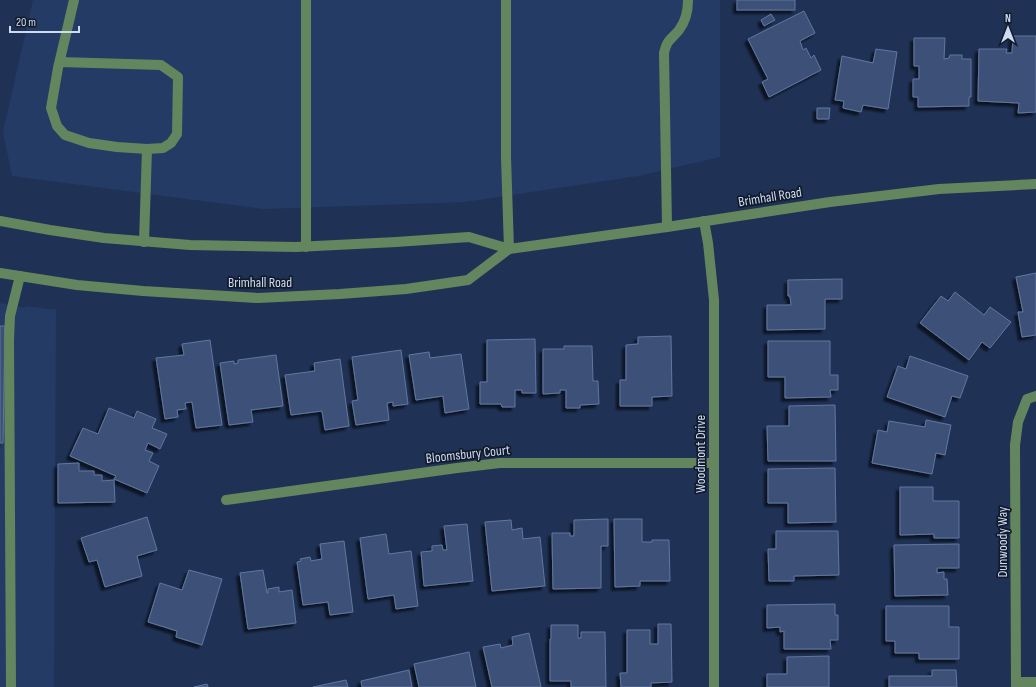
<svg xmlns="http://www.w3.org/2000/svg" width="1036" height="687" viewBox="0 0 1036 687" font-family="'Sofia Sans Condensed',sans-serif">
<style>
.built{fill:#243b66}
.building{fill:#3c5178;stroke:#6077a0;filter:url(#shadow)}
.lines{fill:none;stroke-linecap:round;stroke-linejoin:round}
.minor{stroke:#64865f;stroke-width:10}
.labels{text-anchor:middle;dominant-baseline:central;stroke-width:3.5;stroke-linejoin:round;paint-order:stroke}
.street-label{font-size:14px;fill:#cedbf2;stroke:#121b2b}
</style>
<defs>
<filter id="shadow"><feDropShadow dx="-3.5" dy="3.5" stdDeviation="1" flood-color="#0009"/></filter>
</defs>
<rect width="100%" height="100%" fill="#1f3256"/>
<!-- built -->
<g class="built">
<path d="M 33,0 L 720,0 L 720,157 L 638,176 L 465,202 L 263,209 L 12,176 L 3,132 Z"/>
<path d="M 0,303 L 25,308 L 25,306 L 56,310 L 54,687 L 0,687 Z"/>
</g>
<!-- building -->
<g class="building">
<rect x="737" y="0" width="58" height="10"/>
<path d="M 804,11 L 815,33 L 800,41 L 803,50 L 806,48 L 811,58 L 814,55 L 821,70 L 769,97 L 762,82 L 768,79 L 748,39 Z"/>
<path d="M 771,14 L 775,20 L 764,26 L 761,20 Z"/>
<path d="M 1013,36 L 1036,36 L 1036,112 L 1018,113 L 1019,103 L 978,101 L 979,49 L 1007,49 L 1006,53 L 1012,53 Z"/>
<path d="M 914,38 L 945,38 L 944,59 L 949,58 L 950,55 L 962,55 L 962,59 L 971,59 L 971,97 L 969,97 L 969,106 L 918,107 L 918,97 L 913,97 L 913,79 L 919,79 L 919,66 L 914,66 Z"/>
<path d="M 876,49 L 897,52 L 888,109 L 863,105 L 861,112 L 843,108 L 844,101 L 835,100 L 842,56 L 873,63 Z"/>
<path d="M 817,108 L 830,108 L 829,119 L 817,119 Z"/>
<path d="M 1036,273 L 1036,335 L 1022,337 L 1018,312 L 1023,312 L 1016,277 Z"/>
<path d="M 842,279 L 842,299 L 825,299 L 825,329 L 767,330 L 767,305 L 791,305 L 790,296 L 788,296 L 788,280 Z"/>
<path d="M 955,292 L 984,315 L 990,307 L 1011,322 L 990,348 L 982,342 L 969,360 L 920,323 L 941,296 L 948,301 Z"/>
<path d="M 0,326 L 5,326 L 3,443 L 0,443 Z"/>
<path d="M 671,336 L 672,396 L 652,397 L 652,406 L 620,406 L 620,380 L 626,380 L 626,345 L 638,344 L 638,337 Z"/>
<path d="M 535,339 L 536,393 L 522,393 L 522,390 L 515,390 L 515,407 L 502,407 L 501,404 L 480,404 L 480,382 L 487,382 L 487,340 Z"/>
<path d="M 210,340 L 222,425 L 196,428 L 192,402 L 185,403 L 186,409 L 177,410 L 178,417 L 165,419 L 156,358 L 184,355 L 182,344 Z"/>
<path d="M 768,341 L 830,341 L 830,375 L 838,375 L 838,390 L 830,390 L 831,397 L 785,398 L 785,377 L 768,377 Z"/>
<path d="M 564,346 L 592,346 L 593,381 L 598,381 L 599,404 L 580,405 L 580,408 L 566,408 L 566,390 L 560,390 L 560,393 L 543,394 L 543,349 L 564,349 Z"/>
<path d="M 401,350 L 408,404 L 393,406 L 393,402 L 387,403 L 389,420 L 356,425 L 352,401 L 358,400 L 352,357 Z"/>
<path d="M 429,352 L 430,358 L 461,354 L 469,409 L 445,413 L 443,396 L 416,400 L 409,355 Z"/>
<path d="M 276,355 L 283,406 L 251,410 L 253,422 L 229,425 L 220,363 L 234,361 L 234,364 L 238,363 L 238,360 Z"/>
<path d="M 910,356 L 968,376 L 960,398 L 952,396 L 945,417 L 887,397 L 898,366 L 906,369 Z"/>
<path d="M 340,359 L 349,426 L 325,430 L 322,411 L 291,415 L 285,375 L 315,371 L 314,363 Z"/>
<path d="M 835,405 L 836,461 L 768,461 L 767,426 L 789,426 L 789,406 Z"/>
<path d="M 109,408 L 134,418 L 137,411 L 156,419 L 152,428 L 167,434 L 160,449 L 148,443 L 145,450 L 153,453 L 149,461 L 159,466 L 147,493 L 114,479 L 116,476 L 70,456 L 83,428 L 98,434 Z"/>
<path d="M 926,420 L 951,425 L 945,455 L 936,453 L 932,474 L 872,463 L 878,430 L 887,432 L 889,421 L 925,427 Z"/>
<path d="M 79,463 L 79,471 L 94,471 L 94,475 L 102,475 L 102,481 L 114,480 L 115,502 L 58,503 L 58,464 Z"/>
<path d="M 835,468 L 836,522 L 788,523 L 788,503 L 768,503 L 768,469 Z"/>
<path d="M 900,487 L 933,487 L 933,501 L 959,501 L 959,538 L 934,538 L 934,534 L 900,535 Z"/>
<path d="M 147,517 L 157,550 L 137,556 L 142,576 L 105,587 L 97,560 L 89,562 L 81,538 Z"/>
<path d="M 608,519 L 608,546 L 601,546 L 601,588 L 553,589 L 552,533 L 570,533 L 570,536 L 574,536 L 574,520 Z"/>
<path d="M 614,519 L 642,519 L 642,542 L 652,542 L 652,540 L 669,540 L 670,581 L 640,581 L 640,586 L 615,587 Z"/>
<path d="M 511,520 L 512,530 L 522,528 L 523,539 L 540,537 L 545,586 L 492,591 L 485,522 Z"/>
<path d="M 467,524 L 473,581 L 424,586 L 421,552 L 432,551 L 432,546 L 442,545 L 443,550 L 447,550 L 444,526 Z"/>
<path d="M 776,531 L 838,531 L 839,575 L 794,576 L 794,581 L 769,581 L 768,549 L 776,549 Z"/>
<path d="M 386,534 L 389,554 L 411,551 L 418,606 L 396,609 L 394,595 L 368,599 L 360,538 Z"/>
<path d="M 344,541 L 353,612 L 330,615 L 328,602 L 303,605 L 297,562 L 301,561 L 300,559 L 310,557 L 311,561 L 322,559 L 320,544 Z"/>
<path d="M 959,544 L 959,568 L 937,568 L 937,573 L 944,572 L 944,579 L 947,579 L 948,595 L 895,596 L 894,545 Z"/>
<path d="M 189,570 L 222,579 L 202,645 L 176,637 L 177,631 L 148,622 L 160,583 L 182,590 Z"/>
<path d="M 263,570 L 267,593 L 268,593 L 268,589 L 279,587 L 279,592 L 292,590 L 296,623 L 248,629 L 240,573 Z"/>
<path d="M 835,604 L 835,615 L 838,615 L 838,640 L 830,640 L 831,649 L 784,649 L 784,631 L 780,632 L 780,627 L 767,628 L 767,605 Z"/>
<path d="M 886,606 L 949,606 L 949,627 L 959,627 L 959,659 L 919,659 L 919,653 L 895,653 L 895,641 L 886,641 Z"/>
<path d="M 658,624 L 671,624 L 672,682 L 651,683 L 651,687 L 621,687 L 620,673 L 627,673 L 627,630 L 650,630 L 650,644 L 658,644 Z"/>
<path d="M 551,625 L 578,625 L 578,638 L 581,638 L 581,632 L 605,632 L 606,687 L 571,687 L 571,681 L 550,681 L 550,639 L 551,639 Z"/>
<path d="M 529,633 L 541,687 L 492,687 L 483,647 L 500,644 L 501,648 L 513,645 L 512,637 Z"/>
<path d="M 469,652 L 476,687 L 419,687 L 414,664 Z"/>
<path d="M 829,656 L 829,687 L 767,687 L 767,674 L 787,674 L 787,657 Z"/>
<path d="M 409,670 L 412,687 L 362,687 L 361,681 Z"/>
<path d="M 932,670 L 956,670 L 957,687 L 889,687 L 889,676 L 932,676 Z"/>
<path d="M 346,680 L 348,687 L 313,687 Z"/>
<path d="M 207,684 L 208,687 L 194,687 Z"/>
</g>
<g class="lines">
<!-- minor -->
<g class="minor">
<path d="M 74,0 L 58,68 L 51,108 L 57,126 L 65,135 L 89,143 L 117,147 L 147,149 L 144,242"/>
<path d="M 306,0 L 306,247"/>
<path d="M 506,0 L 506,157 L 509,249"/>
<path d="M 60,62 L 161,65 L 178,77 L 177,134 L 171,143 L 163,148 L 147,149"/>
<path d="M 0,221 L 50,230 L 104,238 L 190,245 L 296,247 L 396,242 L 469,237 L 509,249 L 667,227 L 830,202 L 939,189 L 1036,184"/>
<path d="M 704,221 L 708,243 L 714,300 L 714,687"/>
<path d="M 667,227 L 664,53 C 667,39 671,40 679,30 C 686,21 688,11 688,0"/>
<path d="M 0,273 L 77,285 L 143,291 L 258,298 L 340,294 L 406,289 L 468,280 L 509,249"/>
<path d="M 226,500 L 457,468 L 500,463 L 714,463"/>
<path d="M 1016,682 L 1036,682"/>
<path d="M 11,687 L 9,340 L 10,316 L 20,276"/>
<path d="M 1016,687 L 1015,445 L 1018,422 L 1027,399 L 1036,396"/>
</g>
</g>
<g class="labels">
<!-- street labels -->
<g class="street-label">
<text transform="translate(770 197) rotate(-9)">Brimhall Road</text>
<text x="260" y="282">Brimhall Road</text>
<text transform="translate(468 454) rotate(-6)">Bloomsbury Court</text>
<text transform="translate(700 454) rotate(-90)">Woodmont Drive</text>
<text transform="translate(1002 542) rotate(-90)">Dunwoody Way</text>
</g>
</g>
<!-- north arrow -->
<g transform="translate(1008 28)" stroke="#121b2b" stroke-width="3" paint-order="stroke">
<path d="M0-3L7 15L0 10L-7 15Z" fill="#cedbf2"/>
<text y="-6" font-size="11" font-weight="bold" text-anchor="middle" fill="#cedbf2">N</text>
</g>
<!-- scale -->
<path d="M10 26v6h69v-6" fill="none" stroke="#cedbf2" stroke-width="2"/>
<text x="16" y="26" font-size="12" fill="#cedbf2" stroke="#121b2b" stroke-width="3" paint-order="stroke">20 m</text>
</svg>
